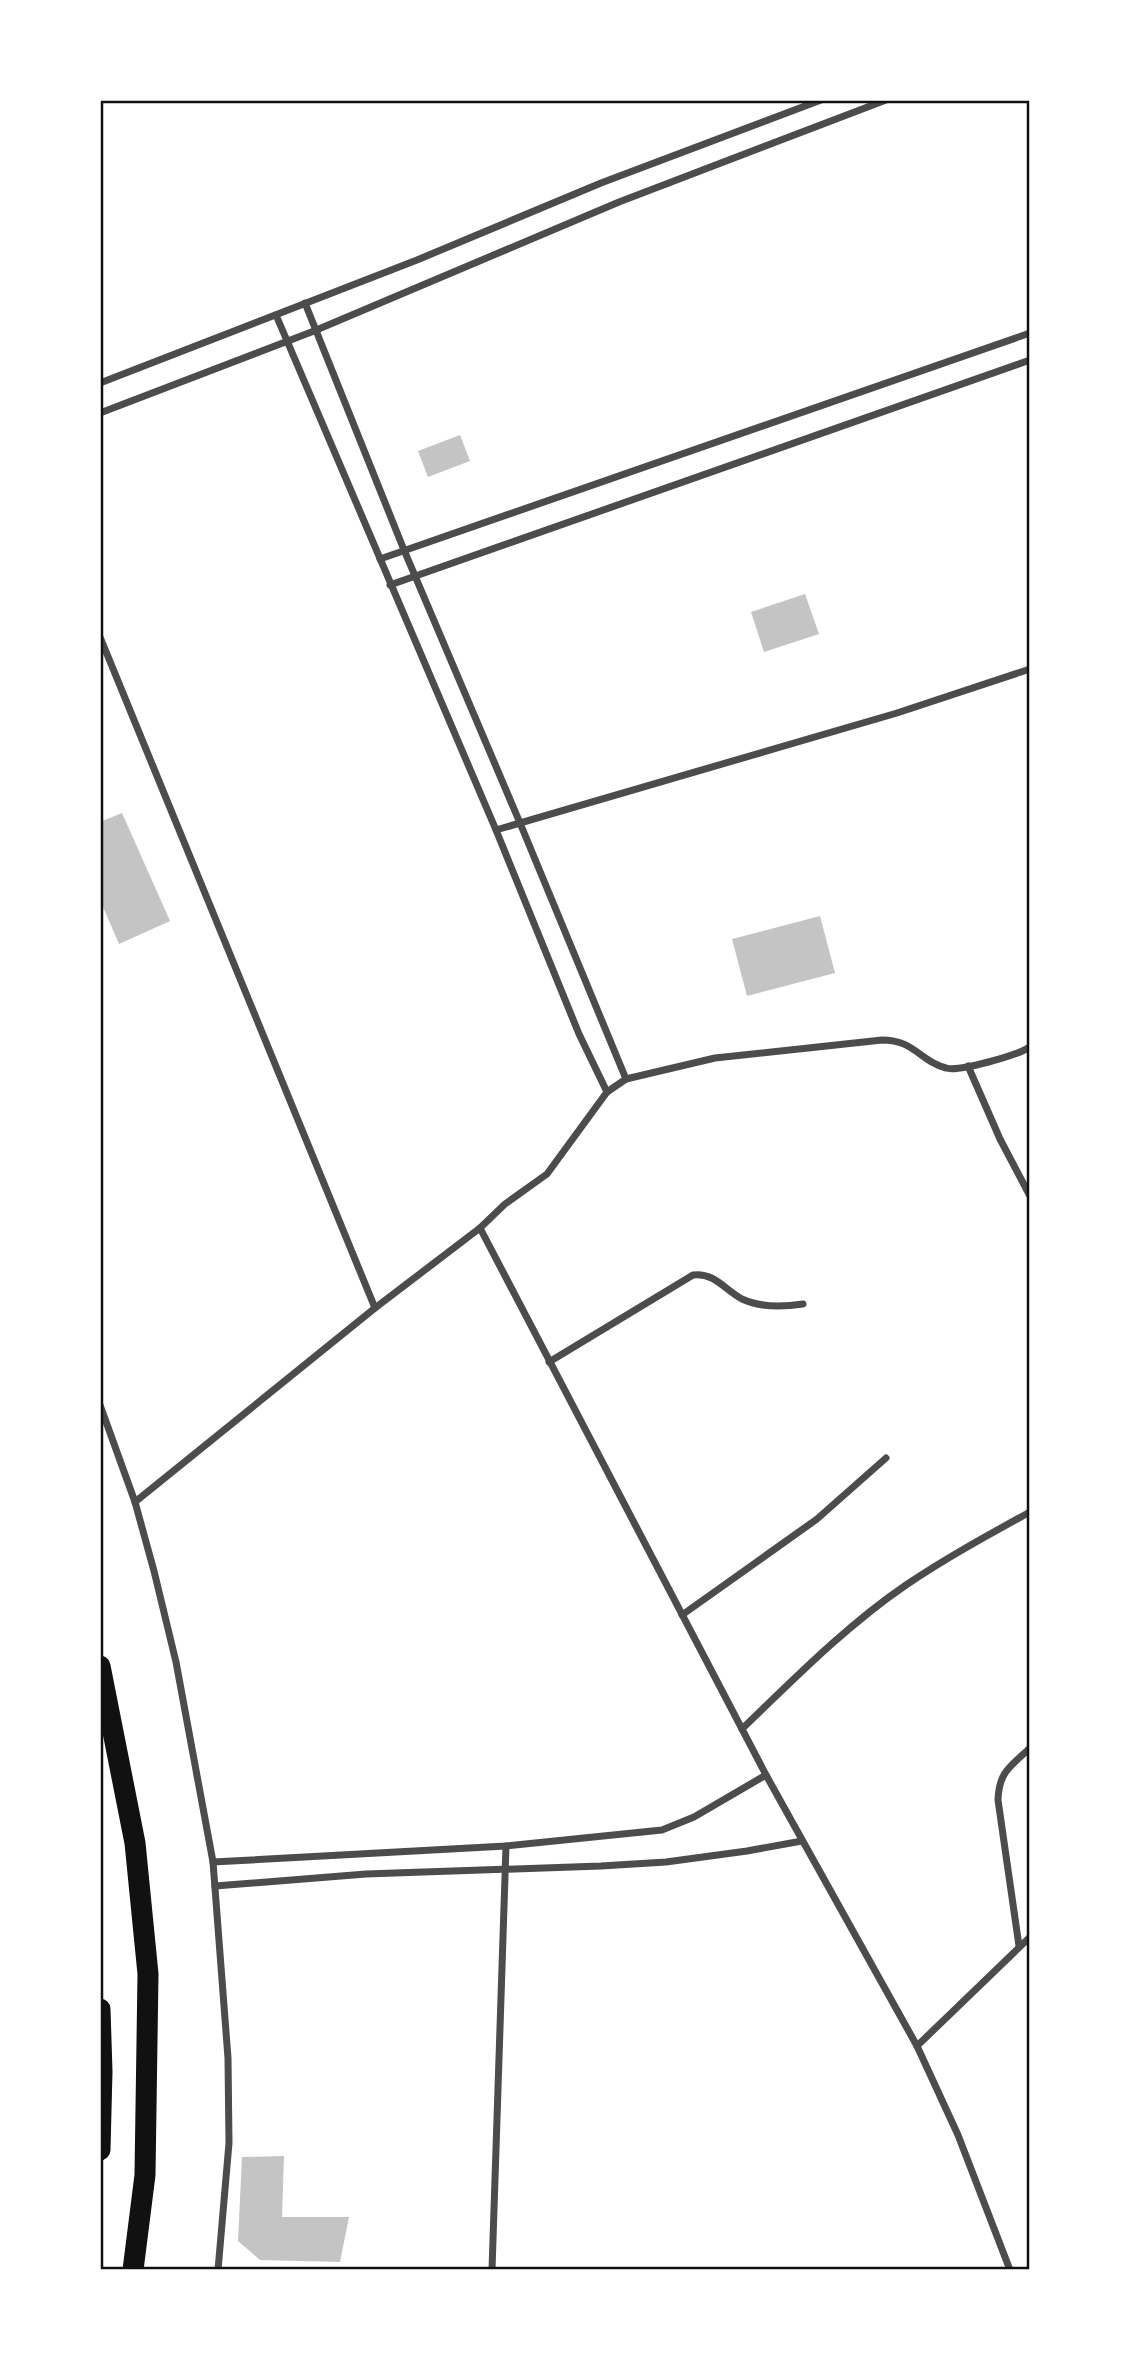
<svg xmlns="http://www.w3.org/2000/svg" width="1130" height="2370" viewBox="0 0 1130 2370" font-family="Commissioner,sans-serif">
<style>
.building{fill:#c4c4c4}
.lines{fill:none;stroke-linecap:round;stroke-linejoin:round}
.minor{stroke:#4c4c4c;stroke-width:7}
.motorway{stroke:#111;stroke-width:21}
.neatline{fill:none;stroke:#111;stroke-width:2.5}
</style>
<rect width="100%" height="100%" fill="#fff"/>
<!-- building -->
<g class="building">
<path d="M 460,435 L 470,461 L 428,477 L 418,451 Z"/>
<path d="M 805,594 L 819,634 L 764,652 L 751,612 Z"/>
<path d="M 122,813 L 170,921 L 119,944 L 100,900 L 100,822 Z"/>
<path d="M 820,916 L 835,973 L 747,996 L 732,939 Z"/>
<path d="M 284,2156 L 282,2217 L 349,2217 L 340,2262 L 260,2260 L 238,2241 L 242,2157 Z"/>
</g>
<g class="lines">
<!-- minor -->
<g class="minor">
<path d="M 305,303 L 404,550 L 520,823 L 626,1079"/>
<path d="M 276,315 L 496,830 L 579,1034 L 607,1092"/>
<path d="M 100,383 L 417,260 L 601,183 L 821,100"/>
<path d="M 100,413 L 314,331 L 619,202 L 886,100"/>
<path d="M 380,559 L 1030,333"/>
<path d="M 390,585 L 1030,360"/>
<path d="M 100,637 L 375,1308"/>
<path d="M 496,830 L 897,713 L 1030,669"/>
<path d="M 968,1066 L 1000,1139 L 1030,1196"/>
<path d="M 480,1228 L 505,1204 L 547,1174 L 607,1092 L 626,1079 L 715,1058 L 882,1040 C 915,1040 919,1061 946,1068 C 959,1072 1018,1055 1030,1047"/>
<path d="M 549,1362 L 693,1275 C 714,1272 725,1290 742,1299 C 761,1308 783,1307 803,1304"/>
<path d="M 100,1405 L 135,1502 L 154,1571 L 176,1662 L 213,1862 L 228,2058 L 229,2143 L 218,2270"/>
<path d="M 135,1502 L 375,1308 L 480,1228 L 766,1775 L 917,2046 L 958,2135 L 1010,2270"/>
<path d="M 682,1615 L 817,1519 L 886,1458"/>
<path d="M 742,1729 C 794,1679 846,1626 906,1585 C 946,1558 988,1535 1030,1512"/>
<path d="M 213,1862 L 506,1846 L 662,1830 L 694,1817 L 766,1775"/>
<path d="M 215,1886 L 366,1874 L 601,1866 L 666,1862 L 747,1851 L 802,1841"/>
<path d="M 1019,1946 L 998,1800 C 999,1771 1011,1766 1030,1748"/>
<path d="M 917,2046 L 1030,1937"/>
<path d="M 492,2270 L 506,1846"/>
</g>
<!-- motorway -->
<g class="motorway">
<path d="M 100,1666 L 135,1843 L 148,1974 L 145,2175 L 133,2270"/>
<path d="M 100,2009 L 102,2071 L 100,2150"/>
</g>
</g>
<!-- border -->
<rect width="1130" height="2370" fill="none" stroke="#ffffff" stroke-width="203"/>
<rect x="102" y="102" width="926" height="2166" class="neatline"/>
</svg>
